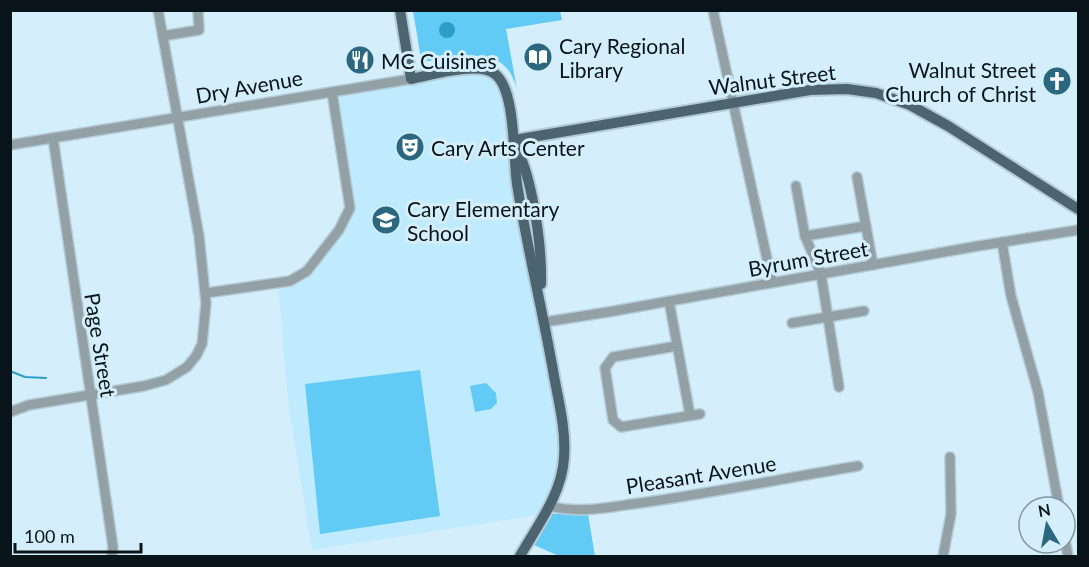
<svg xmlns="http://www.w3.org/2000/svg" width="1089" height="567" viewBox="0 0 1089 567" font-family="Lato,sans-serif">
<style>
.built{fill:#c0eafd}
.green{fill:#62cbf5}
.water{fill:#2c9ec7}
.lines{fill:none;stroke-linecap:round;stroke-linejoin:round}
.stream{stroke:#2c9ec7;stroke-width:2}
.minor-casing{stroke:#b3ccd7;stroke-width:12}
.major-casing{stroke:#b3ccd7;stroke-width:14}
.minor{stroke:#93a1a7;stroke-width:9}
.major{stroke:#4b646f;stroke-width:10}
.labels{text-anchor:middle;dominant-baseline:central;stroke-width:6;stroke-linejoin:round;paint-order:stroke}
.poi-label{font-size:21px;fill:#081419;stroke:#d4effb;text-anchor:start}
.street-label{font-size:21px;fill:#081419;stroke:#d4effb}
</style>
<rect width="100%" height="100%" fill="#d4effb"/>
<!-- built -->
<path class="built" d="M 473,68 L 503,83 L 565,455 L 544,514 L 312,550 L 288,402 L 278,284 L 302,275 L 349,212 L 332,92 Z"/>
<!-- green -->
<g class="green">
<path d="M 413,11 L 560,11 L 562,20 L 506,29 L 517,89 C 506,49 476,54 444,59 C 436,60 428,63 421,59 Z"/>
<path d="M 420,370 L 440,516 L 320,534 L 305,384 Z"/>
<path d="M 486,383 L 496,393 L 497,403 L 491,409 L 475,412 L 470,386 Z"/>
<path d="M 551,514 L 588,514 L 595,556 L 559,556 L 534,545 Z"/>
</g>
<!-- water -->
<circle class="water" cx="447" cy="30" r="8"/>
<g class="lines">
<!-- stream -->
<path class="stream" d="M 10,371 L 25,377 L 46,378"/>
<!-- minor casing -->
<g class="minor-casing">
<g id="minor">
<path d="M 713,10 L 772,282"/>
<path d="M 163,36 L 199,30 L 198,10"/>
<path d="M 53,138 L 113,547 L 112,556"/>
<path d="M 10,145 L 411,79"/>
<path d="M 857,177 L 873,265"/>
<path d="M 796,186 L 805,236 L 821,274 L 839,387"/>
<path d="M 805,236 L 866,226"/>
<path d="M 1002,242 L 1011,296 L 1038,392 L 1059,507"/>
<path d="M 206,293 L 290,281 L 307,271 L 339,230 L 350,208 L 332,92"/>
<path d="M 669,301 L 690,415"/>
<path d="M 545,322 L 614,311 L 978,246 L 1078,230"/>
<path d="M 792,323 L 864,311"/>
<path d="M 677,346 L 613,357 L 605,368 L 613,420 L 621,427 L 700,414"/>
<path d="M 10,412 L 29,405 L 144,386 L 166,380 L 187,367 L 196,356 L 202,344 L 206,303 L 199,236 L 158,10"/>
<path d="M 549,506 C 581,514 609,507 640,503 C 713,493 785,478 858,466"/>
<path d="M 1065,540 L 1068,556"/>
<path d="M 943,556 L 951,514 L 950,457"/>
</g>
</g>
<!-- major casing -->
<g class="major-casing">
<g id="major">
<path d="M 400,10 L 411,79 C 432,75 478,61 495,74 C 516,90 513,158 517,184 C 527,248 543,312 554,376 C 559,403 566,430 564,458 C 562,494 537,526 520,556"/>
<path d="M 514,140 L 810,90 L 847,89 L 876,93 L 910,105 L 948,126 L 1078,209"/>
<path d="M 516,147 C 533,179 542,248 541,284"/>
</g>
</g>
<!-- minor -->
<use href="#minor" class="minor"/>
<!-- major -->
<use href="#major" class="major"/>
</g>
<!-- icons -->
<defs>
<g id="library-disc" transform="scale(1.5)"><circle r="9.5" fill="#2b677f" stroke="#d4effb"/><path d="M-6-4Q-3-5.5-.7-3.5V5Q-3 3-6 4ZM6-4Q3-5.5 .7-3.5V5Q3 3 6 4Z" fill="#fff"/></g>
<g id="restaurant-disc" transform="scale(1.5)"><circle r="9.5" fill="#2b677f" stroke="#d4effb"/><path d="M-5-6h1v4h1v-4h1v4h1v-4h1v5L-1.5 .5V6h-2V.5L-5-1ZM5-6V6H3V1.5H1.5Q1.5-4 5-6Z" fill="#fff"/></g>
<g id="church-disc" transform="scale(1.5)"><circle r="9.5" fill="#2b677f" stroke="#d4effb"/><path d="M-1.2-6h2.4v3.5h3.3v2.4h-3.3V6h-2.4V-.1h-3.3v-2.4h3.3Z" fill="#fff"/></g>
<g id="theatre-disc" transform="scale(1.5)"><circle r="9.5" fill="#2b677f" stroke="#d4effb"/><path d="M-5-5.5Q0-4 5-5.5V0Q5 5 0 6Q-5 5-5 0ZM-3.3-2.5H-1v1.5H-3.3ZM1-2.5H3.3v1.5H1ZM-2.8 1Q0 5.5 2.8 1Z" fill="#fff"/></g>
<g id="school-disc" transform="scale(1.5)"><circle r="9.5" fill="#2b677f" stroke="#d4effb"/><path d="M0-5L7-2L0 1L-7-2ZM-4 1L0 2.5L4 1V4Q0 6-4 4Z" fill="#fff"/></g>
</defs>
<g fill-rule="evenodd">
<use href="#library-disc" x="538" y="57"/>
<use href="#restaurant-disc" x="360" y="60"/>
<use href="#church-disc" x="1057" y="81"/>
<use href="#theatre-disc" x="410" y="147"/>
<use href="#school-disc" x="386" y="220"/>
</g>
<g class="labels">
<!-- poi labels -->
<g class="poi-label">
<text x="559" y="45">Cary Regional<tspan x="559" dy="24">Library</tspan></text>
<text x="381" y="60">MC Cuisines</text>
<text x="1036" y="69" text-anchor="end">Walnut Street<tspan x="1036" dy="24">Church of Christ</tspan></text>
<text x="431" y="147">Cary Arts Center</text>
<text x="407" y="208">Cary Elementary<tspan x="407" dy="24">School</tspan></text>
</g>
<!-- street labels -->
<g class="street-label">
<text transform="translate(772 79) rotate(-7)">Walnut Street</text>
<text transform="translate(249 86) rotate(-10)">Dry Avenue</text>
<text transform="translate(808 258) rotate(-10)">Byrum Street</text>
<text transform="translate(101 345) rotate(81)">Page Street</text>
<text transform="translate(701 474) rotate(-9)">Pleasant Avenue</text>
</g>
</g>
<!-- border -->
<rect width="1089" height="567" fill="none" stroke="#081419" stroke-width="24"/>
<!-- north arrow -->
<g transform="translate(1047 525) rotate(350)"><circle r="28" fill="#d4effb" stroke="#8297a1" stroke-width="1.5"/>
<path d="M0-4.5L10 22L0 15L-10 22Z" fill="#2b677f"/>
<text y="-9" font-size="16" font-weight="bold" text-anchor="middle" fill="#081419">N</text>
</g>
<!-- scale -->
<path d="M15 543v9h126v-9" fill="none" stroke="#081419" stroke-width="3"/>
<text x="24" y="543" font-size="18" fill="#081419" stroke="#d4effb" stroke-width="4.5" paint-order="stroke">100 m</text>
</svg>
